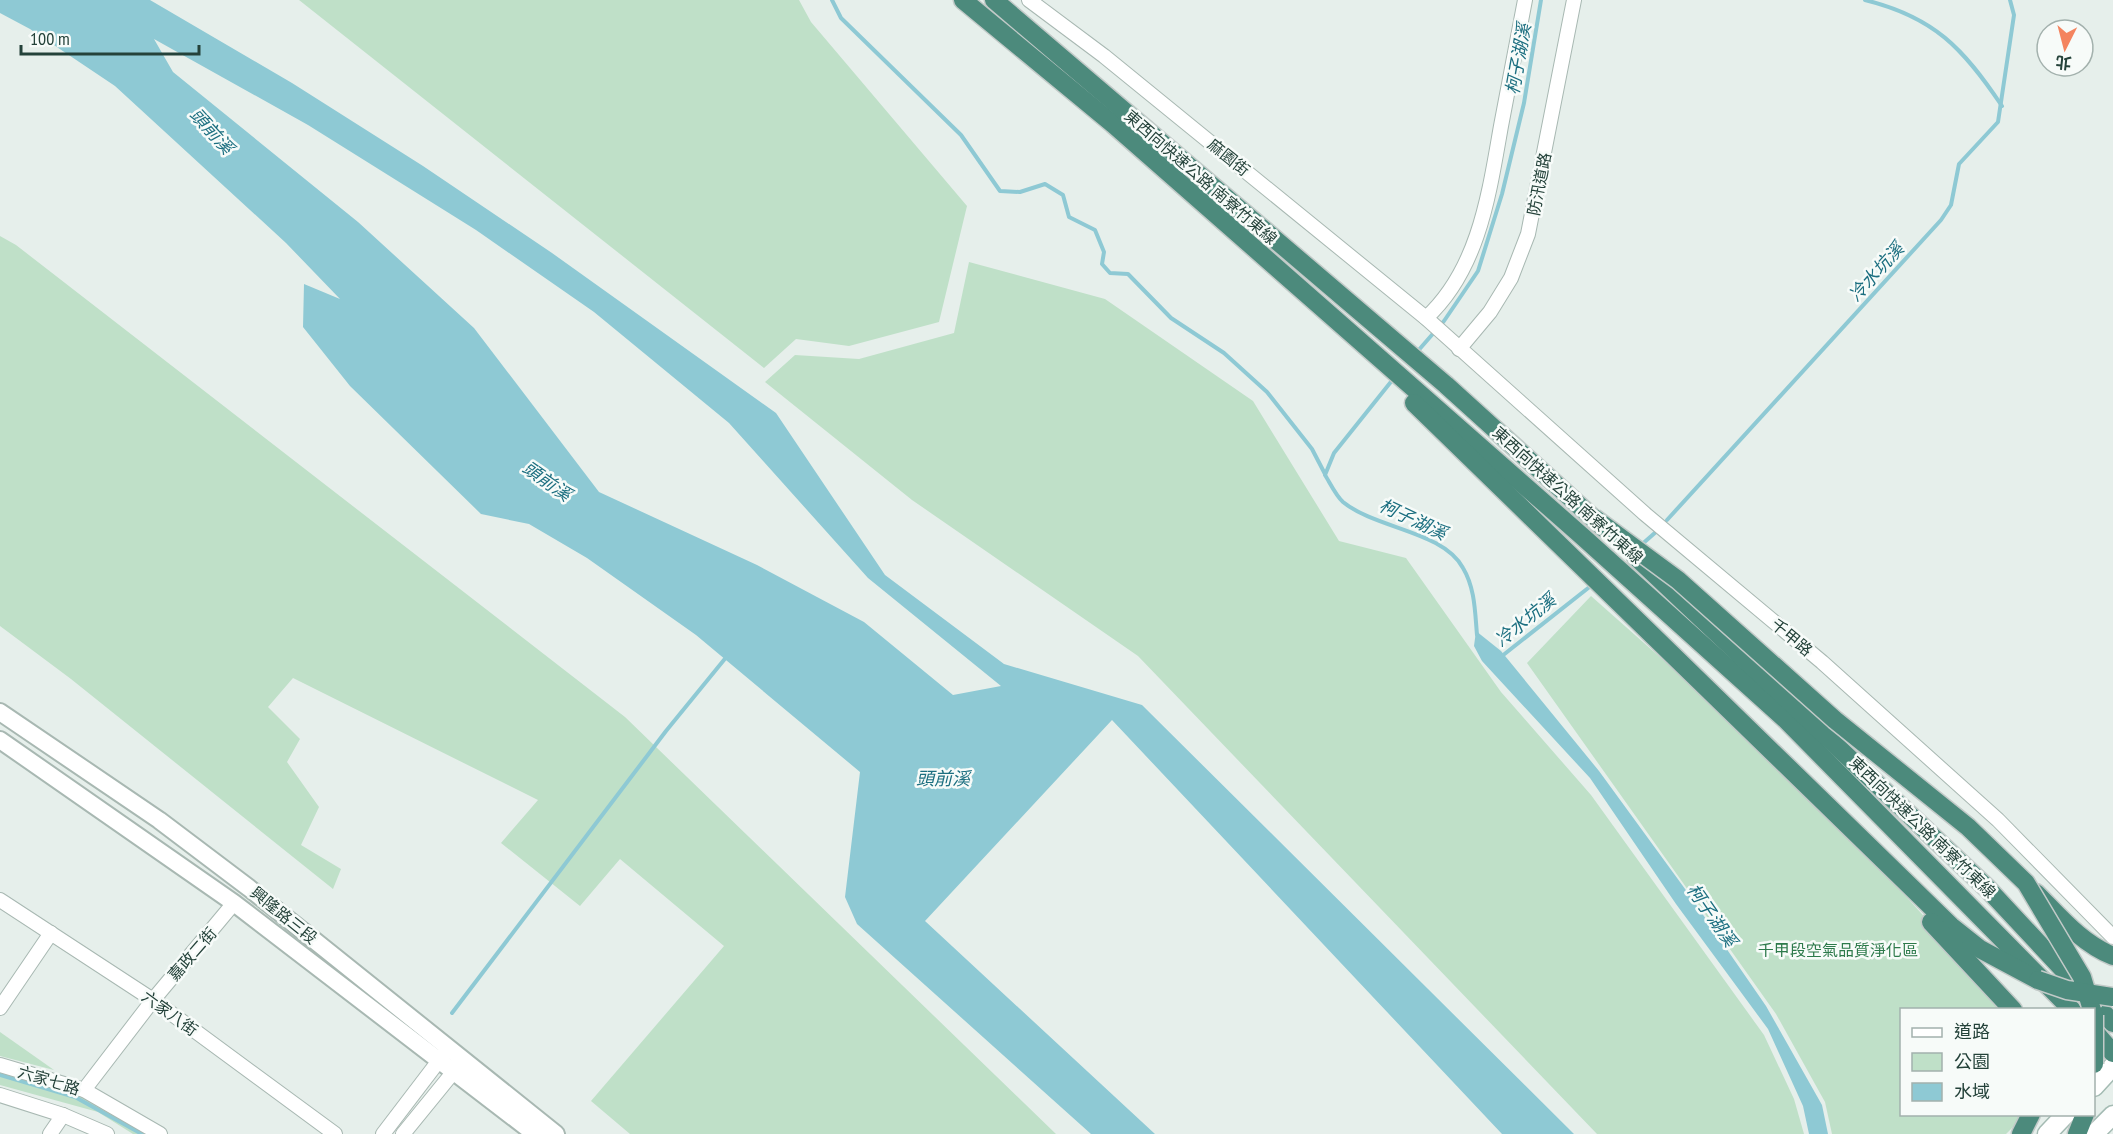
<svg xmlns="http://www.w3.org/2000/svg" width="2113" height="1134" viewBox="0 0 2113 1134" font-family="'PT Sans Narrow','Noto Sans TC',sans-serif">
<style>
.green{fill:#bfe0c8}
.water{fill:#8ec9d4;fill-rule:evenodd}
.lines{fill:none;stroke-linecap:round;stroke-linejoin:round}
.stream{stroke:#8ec9d4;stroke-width:4}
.minor-casing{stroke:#a8b8b2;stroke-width:16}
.tertiary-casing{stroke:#a8b8b2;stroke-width:20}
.secondary-casing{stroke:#a4bbb3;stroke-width:21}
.trunk-casing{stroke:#c2cac8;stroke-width:21}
.minor{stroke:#fff;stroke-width:14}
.tertiary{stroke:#fff;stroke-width:16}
.secondary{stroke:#fff;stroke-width:18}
.trunk{stroke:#4c8a7c;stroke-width:18}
.trunk-bridge-casing{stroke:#c2cac8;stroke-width:21;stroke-linecap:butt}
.trunk-bridge{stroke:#4c8a7c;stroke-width:18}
.labels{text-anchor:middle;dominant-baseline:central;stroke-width:5;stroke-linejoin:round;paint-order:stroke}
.street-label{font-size:16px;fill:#24423a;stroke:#f7fbf9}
.park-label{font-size:16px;fill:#2d7a4b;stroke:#f7fbf9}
.water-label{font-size:18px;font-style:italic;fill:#1c6f80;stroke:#f7fbf9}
</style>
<rect width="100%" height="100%" fill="#e6efeb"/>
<!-- green -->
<g class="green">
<path d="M 299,0 L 799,0 L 811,22 L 967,206 L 939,322 L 849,346 L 796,339 L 764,368 Z"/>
<path d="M 0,236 L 16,245 L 625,717 L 1056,1134 L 630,1134 L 591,1101 L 724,946 L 620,859 L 580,906 L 501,843 L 538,800 L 293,678 L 268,707 L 300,739 L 287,762 L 319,807 L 301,845 L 341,869 L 333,889 L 71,679 L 0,626 Z"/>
<path d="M 969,262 L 1105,299 L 1253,401 L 1339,541 L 1406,558 L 1501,692 L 1591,795 L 1764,1035 L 1794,1099 L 1804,1134 L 1597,1134 L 1138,656 L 912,500 L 765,382 L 795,355 L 859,359 L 954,333 Z"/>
<path d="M 1591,596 L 1688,682 L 1851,836 L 2001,1001 L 2005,1009 L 1902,1010 L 1902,1114 L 2020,1115 L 2018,1122 L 2006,1134 L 1832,1134 L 1825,1102 L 1776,1014 L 1527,663 Z"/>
<path d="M 0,1032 L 54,1070 L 0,1056 Z"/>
<path d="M 0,1071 L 73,1091 L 94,1101 L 148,1134 L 133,1134 L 98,1112 L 0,1085 Z"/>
</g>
<!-- water -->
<g class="water">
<path d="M 0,0 L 150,0 L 292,83 L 423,166 L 552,253 L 776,413 L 885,575 L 1004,664 L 1142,705 L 1574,1134 L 1502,1134 L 1112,720 L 925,921 L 1155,1134 L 1091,1134 L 857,924 L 845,897 L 860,772 L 696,635 L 587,558 L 529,524 L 481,514 L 350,386 L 303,327 L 304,284 L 340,299 L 286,243 L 115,86 L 30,29 L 0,13 ZM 154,39 L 308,125 L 476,230 L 594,312 L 729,423 L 868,578 L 1001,686 L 953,695 L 864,622 L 757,565 L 599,492 L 474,328 L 358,222 L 173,72 Z"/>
<path d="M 1476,631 L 1501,651 L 1599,771 L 1688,893 L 1766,1006 L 1822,1105 L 1828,1134 L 1809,1134 L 1803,1106 L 1768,1029 L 1676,904 L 1590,778 L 1482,661 L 1474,646 Z"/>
</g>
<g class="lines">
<!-- stream -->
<g class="stream">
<path d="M 832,0 L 841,18 L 961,135 L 1000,191 L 1020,192 L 1045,184 L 1063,195 L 1069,217 L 1095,230 L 1104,252 L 1102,264 L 1110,273 L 1128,274 L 1171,318 L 1224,353 L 1267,392 L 1312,449 L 1325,474"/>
<path d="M 1865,0 C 1934,17 1963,48 2002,106"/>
<path d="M 1417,352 L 1444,321 L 1478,271 L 1502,194 L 1524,103 L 1541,0"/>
<path d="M 1394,378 L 1334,453 L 1325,475 C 1330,483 1336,496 1343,502 C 1376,529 1443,531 1463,568 C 1475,588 1475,612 1477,635"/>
<path d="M 1667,520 L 1941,220 L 1951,205 L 1959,164 L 1998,122 L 2014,15 L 2010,0"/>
<path d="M 1640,546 L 1657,531"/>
<path d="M 1502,656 L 1592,585"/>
<path d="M 452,1013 L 666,731 L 728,655"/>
<path d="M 0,1075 L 75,1097 L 142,1134"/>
</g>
<!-- minor casing -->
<g class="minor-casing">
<g id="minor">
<path d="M 1029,0 L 1104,56 L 1426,318 L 1645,514 L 1822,662 L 1998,820 L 2113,937"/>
<path d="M 1426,318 C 1479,269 1489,194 1501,126 C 1509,84 1517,42 1525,0"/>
<path d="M 1459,349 L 1490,312 L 1511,278 L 1528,234 L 1574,0"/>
<path d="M 0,900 L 153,1000 L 335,1134"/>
<path d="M 0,1008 L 51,933"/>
<path d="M 0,1065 L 84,1090 L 160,1134"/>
<path d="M 84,1090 L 153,1000 L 234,903"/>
<path d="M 0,1095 L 63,1115 L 107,1134"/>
<path d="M 50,1134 L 63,1115"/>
<path d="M 383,1134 L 444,1054"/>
<path d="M 403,1134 L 460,1064"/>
</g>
</g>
<!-- tertiary casing -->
<g class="tertiary-casing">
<g id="tertiary">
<path d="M 0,712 L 159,820 L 249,888 L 556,1134"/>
<path d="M 0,740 L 234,903 L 535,1134"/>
</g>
</g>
<!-- secondary casing -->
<g class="secondary-casing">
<g id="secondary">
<path d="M 2094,1087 L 2113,1066"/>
<path d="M 2047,1134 L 2066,1114"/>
<path d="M 2094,1134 L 2113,1115"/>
</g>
</g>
<!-- trunk casing -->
<g class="trunk-casing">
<g id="trunk">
<path d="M 963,0 L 1113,124 L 1583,537 L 1785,719 L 2072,1010"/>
<path d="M 994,0 L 1446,385 L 1605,529"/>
<path d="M 1414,403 L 1951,926 L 1980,949 L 2038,980"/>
<path d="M 1636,557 L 1987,888 L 2113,1023"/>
<path d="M 2036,893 C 2060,917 2081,943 2113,956"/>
<path d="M 1931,922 L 2013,1010"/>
<path d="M 2094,1031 L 2113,1053"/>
<path d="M 2021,1134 L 2031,1114"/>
<path d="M 2077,1134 L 2085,1114"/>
</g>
</g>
<!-- minor -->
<use href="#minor" class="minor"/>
<!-- tertiary -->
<use href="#tertiary" class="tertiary"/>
<!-- secondary -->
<use href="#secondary" class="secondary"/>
<!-- trunk -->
<use href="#trunk" class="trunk"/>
<!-- trunk-bridge casing -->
<g class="trunk-bridge-casing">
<g id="trunk-bridge">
<path d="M 1594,518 L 1678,580 L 1835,720 L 1968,827 L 2026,883 L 2082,977 L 2092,1010"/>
<path d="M 2038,980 L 2067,990 L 2113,997"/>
<path d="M 2094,1015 L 2094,1064"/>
</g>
</g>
<!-- trunk-bridge -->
<use href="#trunk-bridge" class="trunk-bridge"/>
</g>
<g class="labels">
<!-- street labels -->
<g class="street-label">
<text transform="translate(1229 157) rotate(39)">麻園街</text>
<text transform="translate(1201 177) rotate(41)">東西向快速公路 南寮竹東線</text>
<text transform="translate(1539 184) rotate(-79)">防汛道路</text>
<text transform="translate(1568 495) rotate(42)">東西向快速公路 南寮竹東線</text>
<text transform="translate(1792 637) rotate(40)">千甲路</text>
<text transform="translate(1923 827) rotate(44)">東西向快速公路 南寮竹東線</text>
<text transform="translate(284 915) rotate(39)">興隆路三段</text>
<text transform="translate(192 954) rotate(-49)">嘉政二街</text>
<text transform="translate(170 1013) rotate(36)">六家八街</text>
<text transform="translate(49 1080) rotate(17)">六家七路</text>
</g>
<!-- park labels -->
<g class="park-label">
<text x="1838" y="950">千甲段空氣品質淨化區</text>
</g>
<!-- water labels -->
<g class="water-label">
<text transform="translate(1518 59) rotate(-80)">柯子湖溪</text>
<text transform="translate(212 131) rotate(48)">頭前溪</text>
<text transform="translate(1876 272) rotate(-48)">冷水坑溪</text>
<text transform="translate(547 481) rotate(35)">頭前溪</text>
<text transform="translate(1413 519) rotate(25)">柯子湖溪</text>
<text transform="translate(1525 620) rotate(-39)">冷水坑溪</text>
<text x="943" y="778">頭前溪</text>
<text transform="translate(1712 915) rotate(55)">柯子湖溪</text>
</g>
</g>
<!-- legend -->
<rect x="1900" y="1008" width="195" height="108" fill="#f7fbf9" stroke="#a3b1ad" stroke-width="1.5"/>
<rect x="1912" y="1028" width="30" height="9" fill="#ffffff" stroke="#a3b1ad" stroke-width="1.5"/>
<text x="1954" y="1038" font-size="18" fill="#24423a">道路</text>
<rect x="1912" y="1053" width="30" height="18" fill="#bfe0c8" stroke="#a3b1ad" stroke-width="1.5"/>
<text x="1954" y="1068" font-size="18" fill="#24423a">公園</text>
<rect x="1912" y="1083" width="30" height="18" fill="#8ec9d4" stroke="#a3b1ad" stroke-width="1.5"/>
<text x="1954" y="1098" font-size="18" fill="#24423a">水域</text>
<!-- north arrow -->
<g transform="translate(2065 48) rotate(186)"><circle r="28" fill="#f7fbf9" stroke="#a3b1ad" stroke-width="1.5"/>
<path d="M0-4.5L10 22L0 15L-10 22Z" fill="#f4845f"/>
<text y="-9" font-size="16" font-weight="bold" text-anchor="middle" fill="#24423a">北</text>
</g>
<!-- scale -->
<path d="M21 45v9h178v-9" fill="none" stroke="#24423a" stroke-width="3"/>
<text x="30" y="45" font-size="18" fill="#24423a" stroke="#f7fbf9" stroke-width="4.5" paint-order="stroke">100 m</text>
</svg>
